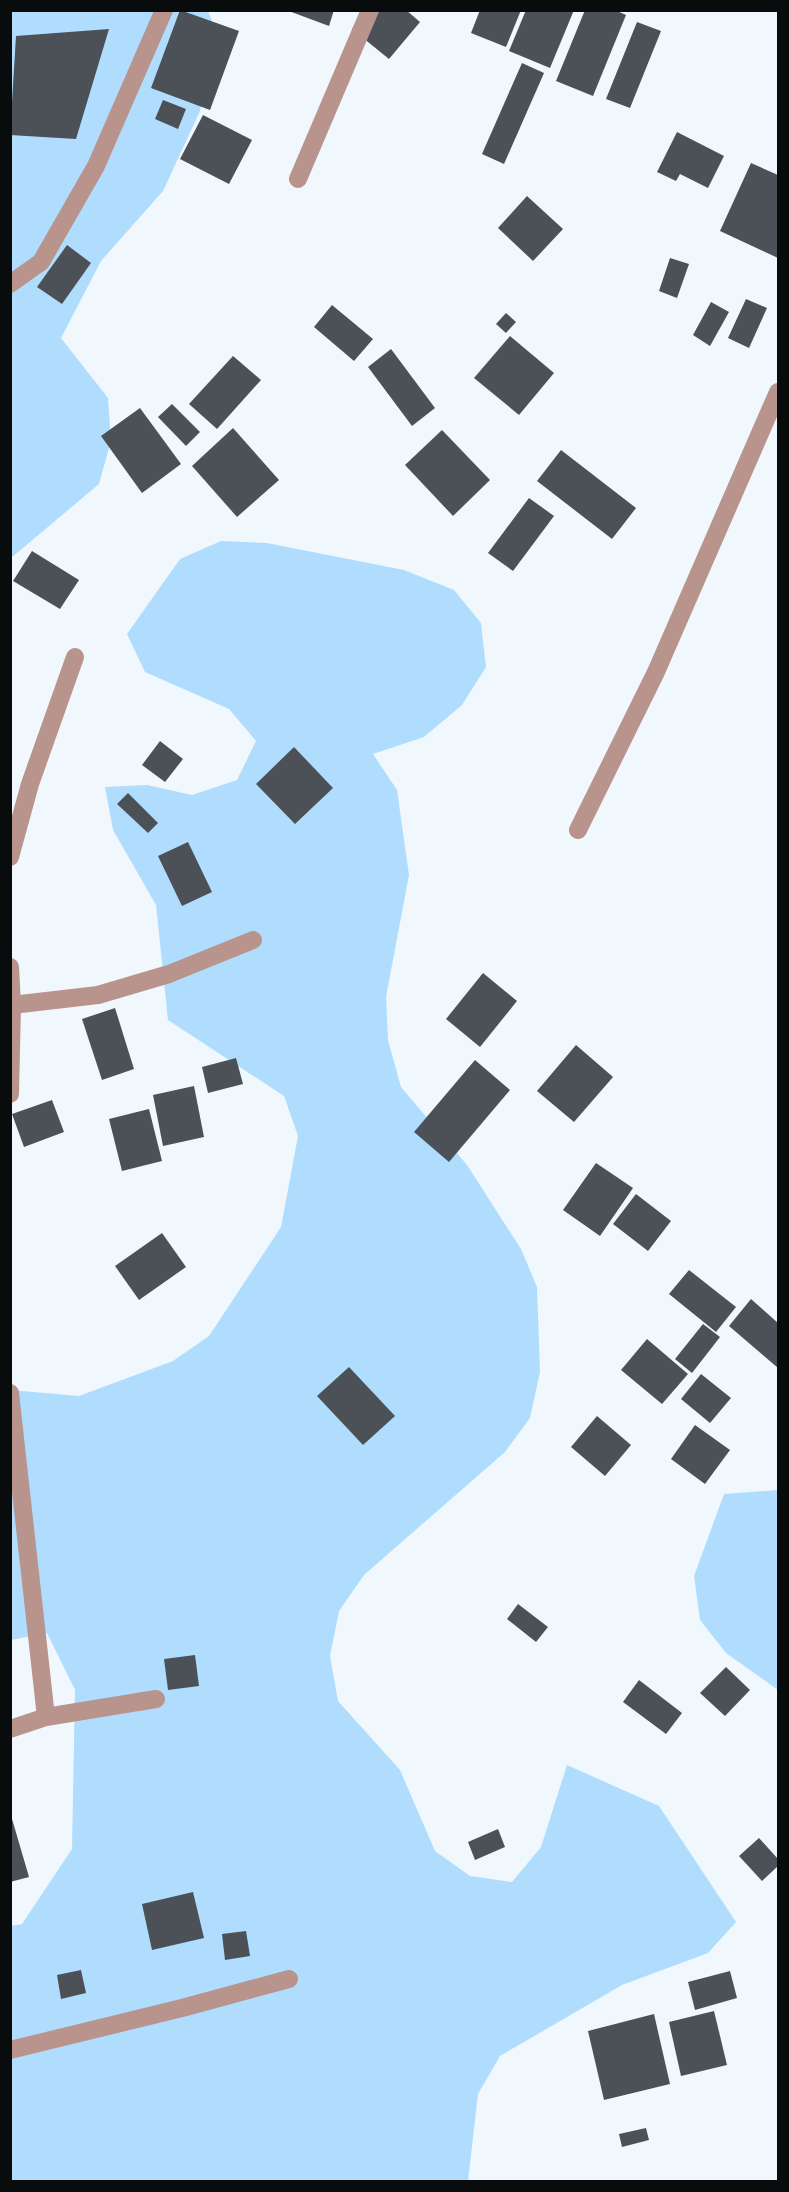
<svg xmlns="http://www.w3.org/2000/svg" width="789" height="2192" viewBox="0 0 789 2192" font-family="'Asap Condensed',sans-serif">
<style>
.green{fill:#b0ddfe}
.building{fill:#4b5156}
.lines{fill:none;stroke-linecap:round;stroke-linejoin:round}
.minor{stroke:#b8948d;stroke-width:18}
</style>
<rect width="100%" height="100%" fill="#f0f8fe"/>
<!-- green -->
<g class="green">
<path d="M 11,11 L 208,11 L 215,28 L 200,111 L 163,191 L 101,261 L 61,338 L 108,398 L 111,441 L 99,484 L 11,558 Z"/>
<path d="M 221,541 L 267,543 L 404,570 L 454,590 L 481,623 L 486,667 L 462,705 L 424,737 L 373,754 L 397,790 L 409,875 L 386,997 L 388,1040 L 401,1087 L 467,1165 L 521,1249 L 537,1287 L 540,1372 L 530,1418 L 505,1452 L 364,1575 L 339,1611 L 330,1656 L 338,1701 L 400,1770 L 435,1851 L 470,1876 L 512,1882 L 541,1847 L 567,1765 L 659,1806 L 736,1922 L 708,1953 L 622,1985 L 500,2056 L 478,2094 L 468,2181 L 11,2181 L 11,1926 L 22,1924 L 72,1849 L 75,1690 L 47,1633 L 11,1640 L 11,1390 L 79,1396 L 173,1361 L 209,1336 L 281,1227 L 298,1136 L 284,1096 L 168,1020 L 156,905 L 113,830 L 105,787 L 147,785 L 192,795 L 237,780 L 256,741 L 229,709 L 145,672 L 127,634 L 180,559 Z"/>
<path d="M 778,1490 L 778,1690 L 726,1653 L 700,1620 L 694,1576 L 724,1494 Z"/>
</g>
<!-- building -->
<g class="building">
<path d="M 180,10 L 239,31 L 210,110 L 151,88 Z"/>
<path d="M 286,10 L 334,10 L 329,26 Z"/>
<path d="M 367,10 L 406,10 L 420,22 L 389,59 L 352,29 Z"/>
<path d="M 480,10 L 521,10 L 506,47 L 471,33 Z"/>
<path d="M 526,10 L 574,10 L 550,68 L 509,51 Z"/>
<path d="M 585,10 L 615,10 L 626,15 L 593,96 L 556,81 Z"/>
<path d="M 637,22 L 661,31 L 630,108 L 606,99 Z"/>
<path d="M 109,29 L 76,139 L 10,135 L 16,36 Z"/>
<path d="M 522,63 L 544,73 L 504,164 L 482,154 Z"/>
<path d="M 163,100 L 186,109 L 178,129 L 155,119 Z"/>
<path d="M 203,115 L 252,140 L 229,184 L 180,159 Z"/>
<path d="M 677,132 L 724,156 L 708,188 L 680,174 L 676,181 L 657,172 Z"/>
<path d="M 751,163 L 778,175 L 778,258 L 720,231 Z"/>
<path d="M 527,196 L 563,229 L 533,261 L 498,228 Z"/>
<path d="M 67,245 L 91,263 L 62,304 L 37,287 Z"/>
<path d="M 670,258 L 689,264 L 677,298 L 659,291 Z"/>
<path d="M 746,299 L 767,308 L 749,348 L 728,338 Z"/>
<path d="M 711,302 L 729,312 L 710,346 L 693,335 Z"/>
<path d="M 332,305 L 373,339 L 354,361 L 314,327 Z"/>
<path d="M 506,313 L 516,322 L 506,333 L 496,324 Z"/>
<path d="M 510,336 L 554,373 L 519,415 L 474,378 Z"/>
<path d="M 391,349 L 435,408 L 412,426 L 368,367 Z"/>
<path d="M 233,356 L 261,380 L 217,429 L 189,404 Z"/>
<path d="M 172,404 L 200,432 L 186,446 L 158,417 Z"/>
<path d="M 140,408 L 181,464 L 142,493 L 101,436 Z"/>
<path d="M 233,428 L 279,480 L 237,517 L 192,466 Z"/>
<path d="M 442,430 L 490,480 L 453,516 L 405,465 Z"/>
<path d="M 561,450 L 636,508 L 612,539 L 537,481 Z"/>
<path d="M 529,498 L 554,516 L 513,571 L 488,553 Z"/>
<path d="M 32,551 L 79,580 L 60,609 L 13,581 Z"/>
<path d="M 160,741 L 183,759 L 165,782 L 142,765 Z"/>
<path d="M 294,747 L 333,788 L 295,824 L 256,784 Z"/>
<path d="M 128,793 L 158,823 L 148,833 L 117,804 Z"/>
<path d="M 188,842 L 212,892 L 182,906 L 158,856 Z"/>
<path d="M 483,973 L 517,1001 L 480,1047 L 446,1019 Z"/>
<path d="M 115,1008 L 134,1069 L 102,1080 L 82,1019 Z"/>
<path d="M 576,1045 L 613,1077 L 574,1122 L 537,1091 Z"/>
<path d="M 236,1058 L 243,1084 L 208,1093 L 202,1067 Z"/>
<path d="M 475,1060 L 510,1090 L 449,1162 L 414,1132 Z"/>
<path d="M 194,1086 L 204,1137 L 163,1146 L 153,1095 Z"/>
<path d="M 52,1100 L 64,1132 L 24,1147 L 12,1114 Z"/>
<path d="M 149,1109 L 162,1161 L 122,1171 L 109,1119 Z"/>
<path d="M 596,1163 L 633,1188 L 600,1236 L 563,1210 Z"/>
<path d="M 636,1194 L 671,1221 L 648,1251 L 613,1224 Z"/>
<path d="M 162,1233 L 186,1267 L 139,1300 L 115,1266 Z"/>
<path d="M 689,1270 L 736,1307 L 716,1332 L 669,1294 Z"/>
<path d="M 751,1299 L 778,1323 L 778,1368 L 729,1326 Z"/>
<path d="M 703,1324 L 720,1337 L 692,1373 L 675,1359 Z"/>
<path d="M 647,1339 L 688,1374 L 662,1404 L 621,1370 Z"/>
<path d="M 349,1367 L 395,1416 L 363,1445 L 317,1396 Z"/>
<path d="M 701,1374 L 731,1398 L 710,1423 L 681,1399 Z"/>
<path d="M 597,1416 L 631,1445 L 605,1476 L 571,1447 Z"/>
<path d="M 695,1425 L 730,1450 L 705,1484 L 671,1459 Z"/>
<path d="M 518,1604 L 548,1627 L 536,1642 L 507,1619 Z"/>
<path d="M 195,1655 L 199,1686 L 168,1690 L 164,1659 Z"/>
<path d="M 726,1667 L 750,1690 L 725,1716 L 700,1693 Z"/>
<path d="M 639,1680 L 682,1713 L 666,1734 L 623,1702 Z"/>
<path d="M 10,1812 L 29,1877 L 10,1882 Z"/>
<path d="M 498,1829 L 505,1847 L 475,1860 L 468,1842 Z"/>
<path d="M 759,1838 L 778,1859 L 778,1866 L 762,1881 L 739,1856 Z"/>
<path d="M 193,1892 L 204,1938 L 152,1950 L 142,1904 Z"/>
<path d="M 246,1931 L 250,1956 L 225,1960 L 222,1934 Z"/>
<path d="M 81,1970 L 86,1993 L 61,1999 L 57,1975 Z"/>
<path d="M 730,1971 L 737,1998 L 695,2010 L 688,1982 Z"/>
<path d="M 714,2011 L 727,2065 L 681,2076 L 669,2022 Z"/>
<path d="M 654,2014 L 670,2084 L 604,2100 L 588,2031 Z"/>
<path d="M 646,2128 L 649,2140 L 622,2147 L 619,2134 Z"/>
</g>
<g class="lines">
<!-- minor -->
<g class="minor">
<path d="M 298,179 L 370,10"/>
<path d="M 10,284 L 41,262 L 96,166 L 164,10"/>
<path d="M 578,830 L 656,672 L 778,392"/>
<path d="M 10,857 L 30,784 L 75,657"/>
<path d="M 10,967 L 12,1005 L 10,1094"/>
<path d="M 12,1005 L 98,995 L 169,974 L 253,940"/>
<path d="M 10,1393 L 46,1717"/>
<path d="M 10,1729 L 46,1717 L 156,1699"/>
<path d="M 10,2050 L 182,2008 L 289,1979"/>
</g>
</g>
<!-- border -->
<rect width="789" height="2192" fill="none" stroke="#090c0d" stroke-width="24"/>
</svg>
